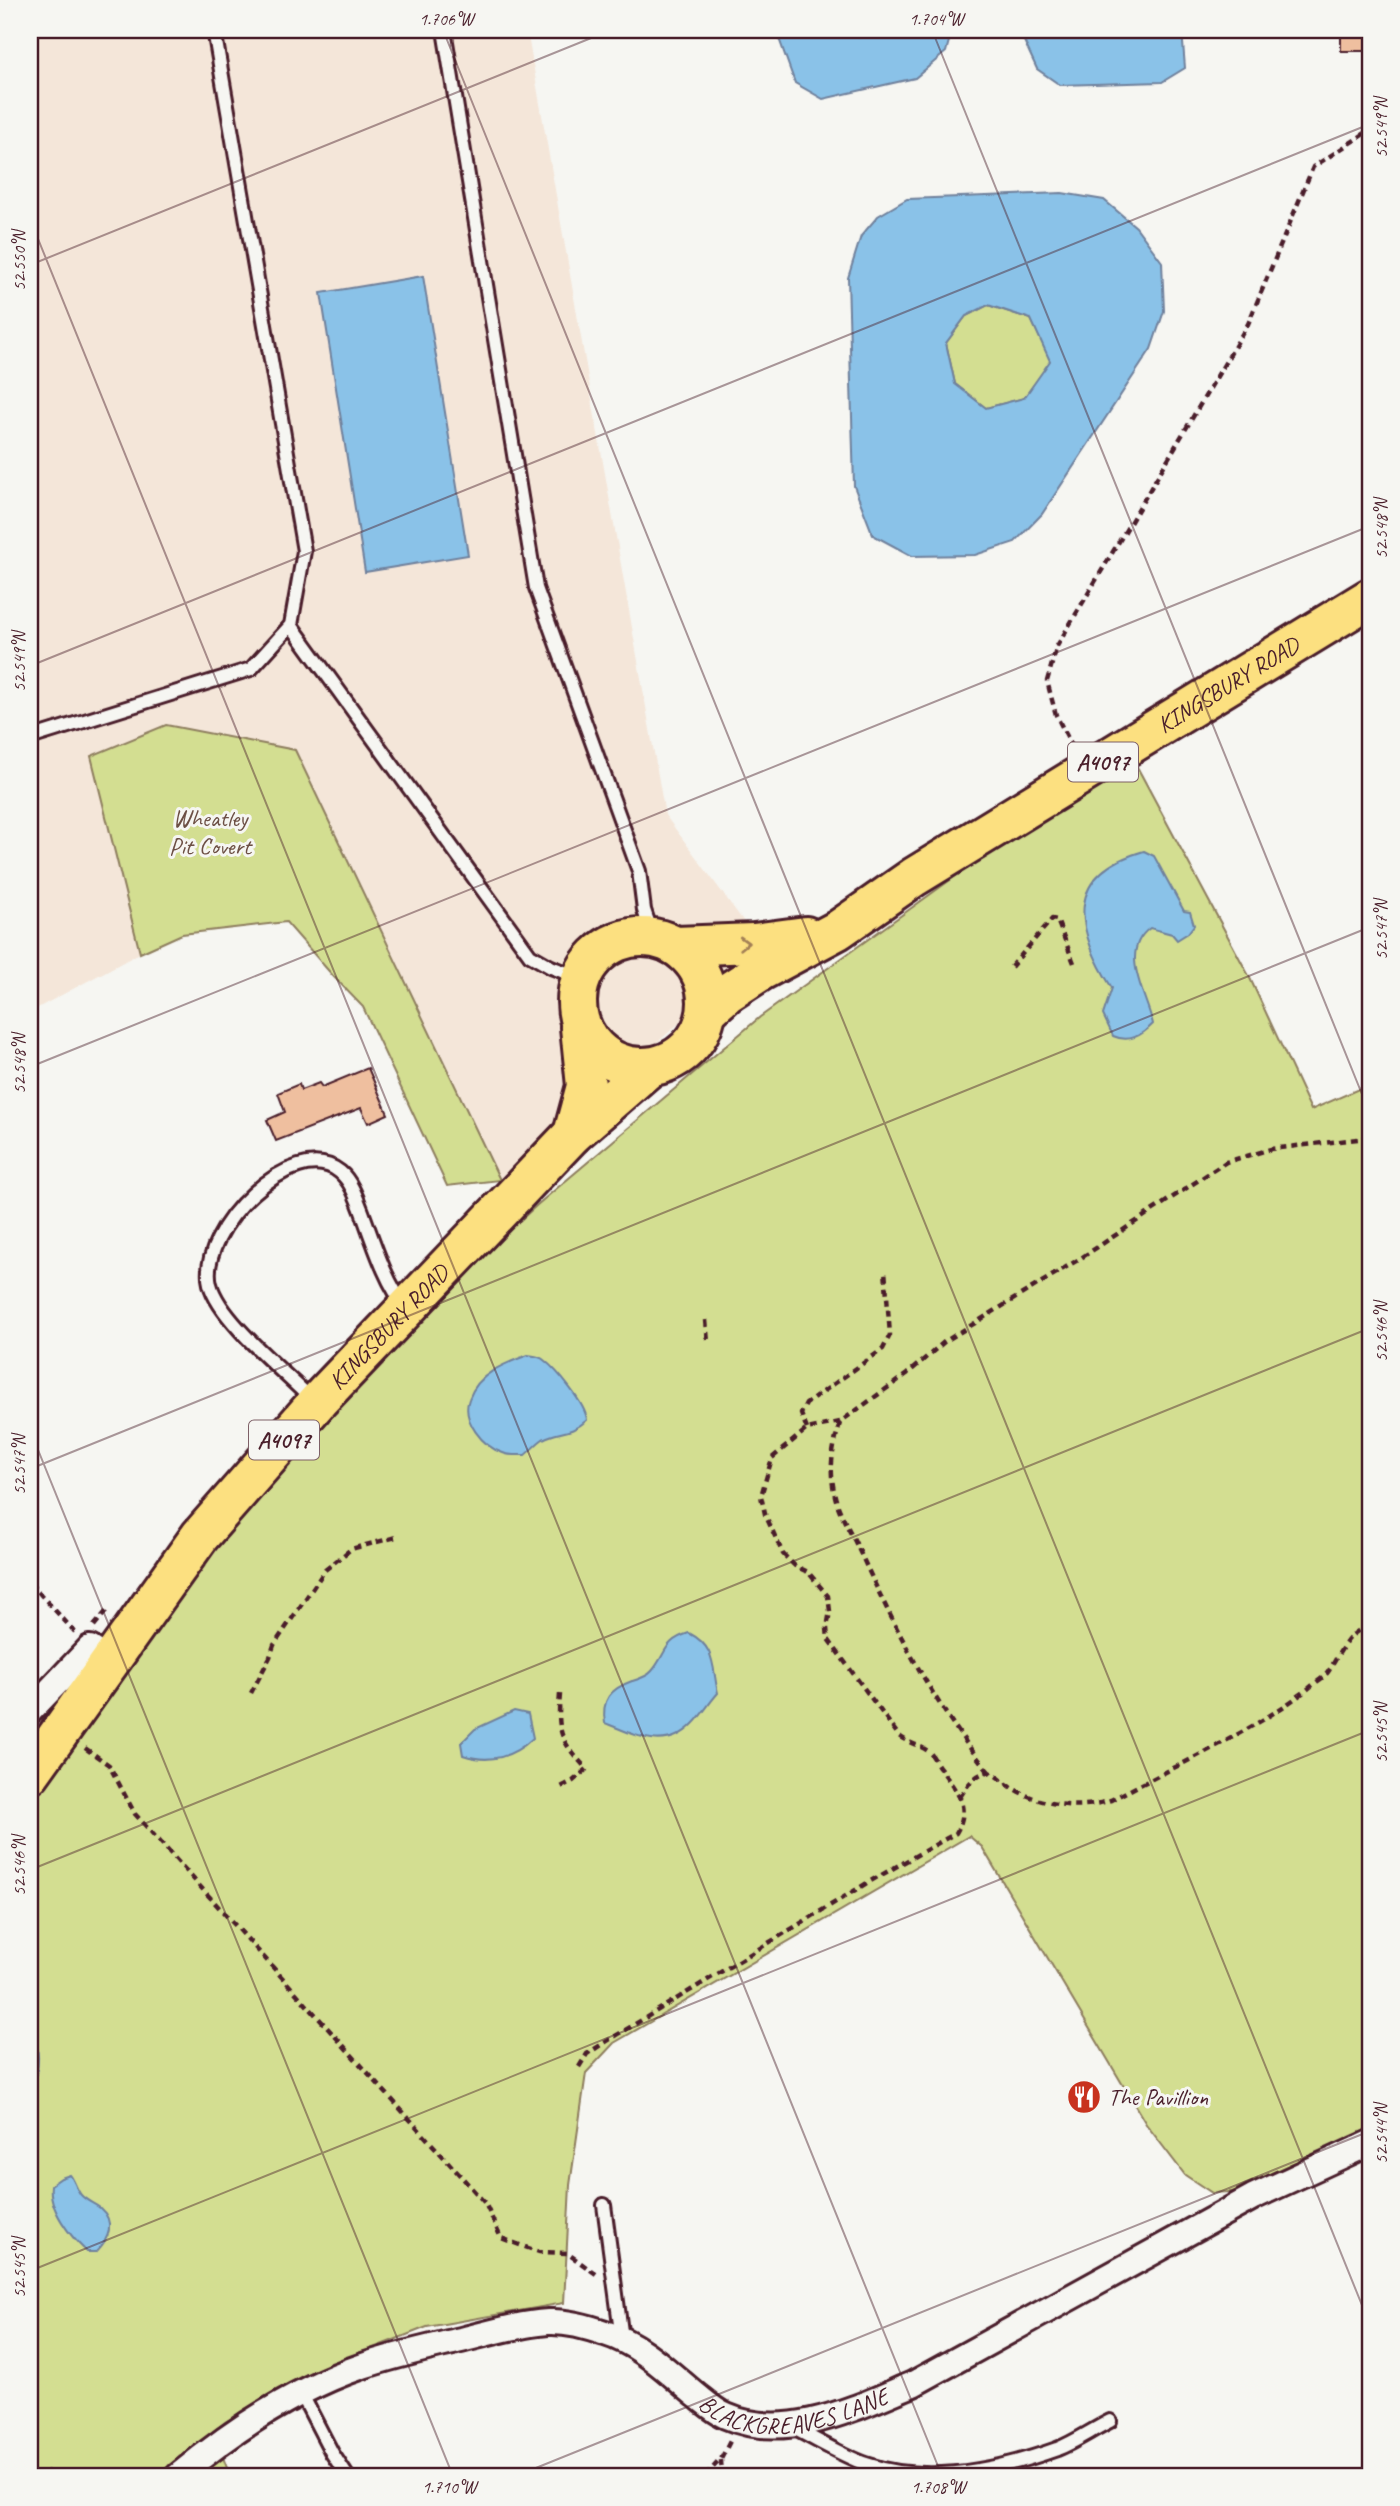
<svg xmlns="http://www.w3.org/2000/svg" width="1400" height="2506" viewBox="0 0 1400 2506" font-family="Caveat,sans-serif">
<style>
.built{fill:#f4e6d9}
.green{fill:#d3de91;stroke:#8e7e5e;stroke-width:2}
.water{fill:#8ac2e8;stroke:#70819c;stroke-width:2;fill-rule:evenodd}
.building{fill:#efbf9f;stroke:#4a1f2b;stroke-width:2}
.lines{fill:none;stroke-linecap:round;stroke-linejoin:round}
.service-casing{stroke:#4a1f2b;stroke-width:18}
.minor-casing{stroke:#4a1f2b;stroke-width:30}
.primary-casing{stroke:#4a1f2b;stroke-width:44}
.path{stroke:#4a1f2b;stroke-width:4.5;stroke-dasharray:7 5;stroke-linecap:butt}
.service{stroke:#f6f6f2;stroke-width:12}
.minor{stroke:#f6f6f2;stroke-width:24}
.primary{stroke:#fce080;stroke-width:38}
.oneway{stroke:#a38056}
.ticks{fill:none;stroke:#4a1f2b;stroke-width:2;stroke-opacity:0.45}
.labels{text-anchor:middle;dominant-baseline:central;stroke-width:6;stroke-linejoin:round;paint-order:stroke}
.shield{fill:#f6f6f2;stroke:#7e6067;stroke-width:2}
.shield-label{font-size:23px;font-weight:bold;fill:#4a1f2b}
.street-label{font-size:24px;fill:#4a1f2b;stroke:#f6f6f2}
.park-label{font-size:24px;fill:#6c4f44;stroke:#f6f6f2}
.poi-label{font-size:24px;fill:#4a1f2b;stroke:#f6f6f2;text-anchor:start}
.neatline{fill:none;stroke:#4a1f2b;stroke-width:2.5}
.ticks-label{font-size:18px;text-anchor:middle;fill:#4a1f2b}
</style>
<rect width="100%" height="100%" fill="#f6f6f2"/>
<filter id="ink" filterUnits="userSpaceOnUse"><feTurbulence type="fractalNoise" baseFrequency=".0143" numOctaves="2"/><feDisplacementMap in="SourceGraphic" scale="14" xChannelSelector="R" yChannelSelector="G"/><feConvolveMatrix kernelMatrix="1 2 1 2 8 2 1 2 1" color-interpolation-filters="sRGB"/></filter>
<g filter="url(#ink)">
<!-- built -->
<path class="built" d="M 30,30 L 527,30 L 665,815 L 764,949 L 500,1180 L 295,750 L 91,756 L 140,953 L 30,1012 Z"/>
<!-- green -->
<g class="green">
<path d="M 988,305 L 1031,319 L 1051,361 L 1024,398 L 986,408 L 955,384 L 946,343 L 966,316 Z"/>
<path d="M 166,725 L 295,750 L 500,1180 L 447,1186 L 363,1007 L 334,977 L 286,922 L 182,934 L 140,953 L 91,756 Z"/>
<path d="M 1135,763 L 1249,976 L 1311,1110 L 1370,1084 L 1370,2134 L 1245,2191 L 1212,2193 L 1185,2175 L 1146,2124 L 982,1847 L 969,1836 L 614,2043 L 586,2073 L 570,2185 L 564,2303 L 427,2327 L 309,2373 L 225,2422 L 159,2476 L 30,2476 L 30,1805 L 74,1726 L 219,1539 L 430,1303 L 537,1205 L 760,1017 L 985,855 Z"/>
<path d="M 221,2452 L 230,2476 L 192,2476 Z"/>
</g>
<!-- water -->
<g class="water">
<path d="M 776,30 L 854,30 L 859,37 L 864,30 L 952,30 L 946,52 L 915,78 L 823,99 L 795,83 Z"/>
<path d="M 1022,30 L 1182,30 L 1185,68 L 1162,82 L 1060,85 L 1037,69 L 1024,41 Z"/>
<path d="M 1062,193 L 1104,200 L 1136,227 L 1162,262 L 1164,311 L 1151,349 L 1042,514 L 1015,542 L 975,555 L 912,556 L 873,535 L 854,486 L 848,278 L 861,236 L 878,216 L 907,199 ZM 988,305 L 1031,319 L 1050,361 L 1024,398 L 986,408 L 955,384 L 946,343 L 966,316 Z"/>
<path d="M 423,276 L 468,555 L 365,572 L 321,293 Z"/>
<path d="M 1144,851 L 1154,856 L 1184,911 L 1190,912 L 1194,925 L 1188,933 L 1177,940 L 1172,934 L 1150,928 C 1118,951 1146,994 1153,1024 C 1141,1036 1129,1043 1113,1036 L 1103,1015 L 1112,988 C 1075,929 1063,874 1144,851 Z"/>
<path d="M 528,1355 C 534,1356 540,1356 544,1360 C 557,1370 586,1405 587,1420 C 569,1436 560,1430 543,1439 C 537,1443 531,1450 525,1455 C 518,1455 510,1456 503,1453 C 483,1447 461,1420 469,1399 C 478,1373 506,1363 528,1355 Z"/>
<path d="M 689,1633 C 716,1647 712,1666 718,1693 C 709,1703 702,1715 693,1724 C 665,1753 636,1735 605,1723 C 601,1700 610,1689 632,1681 C 639,1679 647,1677 652,1671 C 667,1653 663,1641 689,1633 Z"/>
<path d="M 514,1711 L 528,1714 L 533,1738 C 513,1757 490,1764 463,1755 L 461,1743 L 475,1729 Z"/>
<path d="M 30,2029 C 43,2050 39,2072 30,2093 Z"/>
<path d="M 70,2175 C 75,2181 76,2189 81,2195 C 86,2201 94,2203 100,2208 C 116,2222 109,2239 96,2252 L 87,2252 C 71,2237 48,2209 51,2185 L 61,2178 Z"/>
</g>
<!-- building -->
<g class="building">
<rect x="1341" y="30" width="29" height="21"/>
<path d="M 368,1068 L 388,1114 L 368,1123 L 361,1108 L 276,1141 L 267,1120 L 285,1112 L 278,1093 L 299,1084 L 301,1090 L 319,1083 L 322,1087 Z"/>
</g>
<g class="lines">
<!-- service casing -->
<g class="service-casing">
<g id="service">
<path d="M 444,30 L 536,588 L 639,871 L 644,910 L 653,937"/>
<path d="M 291,625 L 530,955 L 551,967 L 580,978"/>
<path d="M 30,738 L 251,669 L 291,625 L 304,551 L 214,30"/>
<path d="M 313,1398 L 307,1395 C 281,1369 219,1319 210,1284 C 197,1231 294,1134 340,1172 C 350,1180 356,1196 361,1209 C 371,1235 386,1285 405,1305"/>
<path d="M 604,2205 L 622,2339"/>
<path d="M 301,2393 L 332,2453 L 347,2476"/>
<path d="M 793,2428 C 817,2440 841,2455 866,2464 C 926,2485 998,2470 1057,2449 C 1075,2442 1092,2430 1110,2421"/>
</g>
</g>
<!-- minor casing -->
<g class="minor-casing">
<g id="minor">
<path d="M 30,1711 L 90,1648 L 110,1661"/>
<path id="s1" d="M 178,2476 C 233,2430 295,2389 363,2366 C 395,2355 428,2348 461,2340 C 489,2333 519,2324 548,2322 C 567,2321 588,2327 605,2333 C 641,2344 668,2372 696,2395 C 705,2402 716,2412 726,2416 C 787,2443 857,2407 913,2384 L 1253,2197 L 1370,2143"/>
</g>
</g>
<!-- primary casing -->
<g class="primary-casing">
<g id="primary">
<circle cx="642" cy="1002" r="65"/>
<path d="M 676,946 L 754,943 L 806,936"/>
<path id="s2" d="M 708,1010 L 727,993 L 761,971 L 838,930 L 914,877 L 1370,598"/>
<path d="M 573,1134 L 586,1086 L 580,1027"/>
<path id="s3" d="M 30,1774 L 200,1536 L 319,1400 L 573,1134 L 650,1067"/>
</g>
</g>
<!-- path -->
<g class="path">
<path d="M 1073,748 L 1056,715 L 1047,681 L 1057,646 L 1248,324 L 1313,167 L 1370,130"/>
<path d="M 1011,967 L 1052,919 L 1057,920 L 1074,963"/>
<path d="M 706,1320 L 708,1342"/>
<path d="M 840,1423 C 833,1446 829,1467 834,1491 C 837,1511 851,1532 859,1550 C 895,1628 934,1706 989,1772"/>
<path d="M 807,1429 L 801,1414 L 806,1404 L 883,1349 L 890,1335 L 885,1270"/>
<path d="M 30,1583 L 75,1632"/>
<path d="M 94,1626 L 109,1608"/>
<path d="M 251,1693 L 270,1657 L 274,1645 L 325,1570 L 351,1549 L 396,1537"/>
<path d="M 560,1694 C 557,1732 560,1741 587,1769 L 573,1781 L 561,1787"/>
<path d="M 85,1748 L 109,1765 L 135,1814 L 485,2203 L 501,2238 L 539,2252 L 567,2253 L 596,2274"/>
<path d="M 960,1797 C 968,1785 974,1774 989,1772 C 999,1777 1007,1785 1016,1790 C 1044,1806 1081,1810 1111,1800 C 1177,1765 1249,1734 1308,1689 C 1314,1683 1324,1678 1328,1672 C 1340,1654 1347,1631 1370,1626"/>
<path d="M 579,2067 L 587,2054 L 604,2043 L 867,1883 L 956,1833 C 972,1805 956,1792 941,1769 C 936,1764 934,1756 928,1751 C 919,1745 908,1743 899,1736 L 828,1639 L 827,1628 L 830,1611 L 828,1596 L 808,1572 L 795,1566 L 783,1554 L 765,1514 L 761,1496 L 772,1458 L 807,1429 L 840,1422 L 907,1374 L 944,1342 L 1081,1258 L 1226,1162 L 1271,1149 L 1366,1138"/>
<path d="M 721,2460 L 722,2476"/>
<path d="M 45,2476 L 51,2468"/>
<path d="M 705,2476 L 721,2459 L 730,2441"/>
</g>
<!-- service -->
<use href="#service" class="service"/>
<!-- minor -->
<use href="#minor" class="minor"/>
<!-- primary -->
<use href="#primary" class="primary"/>
</g>
<!-- one-way arrows -->
<defs><path id="oneway-chevron" d="M-2-3.5L2.5 0L-2 3.5" fill="none" stroke-width="1.6" stroke-linecap="round" stroke-linejoin="round" transform="scale(1.75)"/></defs>
<use class="oneway" href="#oneway-chevron" transform="translate(744 943) rotate(-2)"/>
</g>
<!-- ticks -->
<path class="ticks" d="M 443,30 L 1370,2325M 932,30 L 1370,1114M 30,219 L 942,2476M 30,265 L 611,30M 30,666 L 1370,124M 30,1067 L 1370,526M 30,1430 L 453,2476M 30,1469 L 1370,927M 30,1870 L 1370,1328M 30,2271 L 1370,1730M 516,2476 L 1370,2131"/>
<!-- icons -->
<defs>
<g id="restaurant-disc" transform="scale(1.75)"><circle r="9.5" fill="#c8321e" stroke="#f6f6f2"/><path d="M-5-6h1v4h1v-4h1v4h1v-4h1v5L-1.5 .5V6h-2V.5L-5-1ZM5-6V6H3V1.5H1.5Q1.5-4 5-6Z" fill="#fff"/></g>
</defs>
<g fill-rule="evenodd">
<use href="#restaurant-disc" x="1084" y="2097"/>
</g>
<g class="labels">
<!-- shield labels -->
<g class="shield">
<rect x="1068" y="742.5" width="70" height="39" rx="5"/>
<rect x="249" y="1420.5" width="70" height="39" rx="5"/>
</g>
<g class="shield-label">
<text x="1103" y="762">A4097</text>
<text x="284" y="1440">A4097</text>
</g>
<!-- street labels -->
<g class="street-label">
<text stroke="none"><textPath href="#s2" startOffset="614">KINGSBURY ROAD</textPath></text>
<text stroke="none"><textPath href="#s3" startOffset="574">KINGSBURY ROAD</textPath></text>
<text stroke="none"><textPath href="#s1" startOffset="682">BLACKGREAVES LANE</textPath></text>
</g>
<!-- park labels -->
<g class="park-label">
<text x="210" y="818">Wheatley<tspan x="210" dy="28">Pit Covert</tspan></text>
</g>
<!-- poi labels -->
<g class="poi-label">
<text x="1108" y="2097">The Pavillion</text>
</g>
</g>
<!-- margin -->
<rect width="1400" height="2506" fill="none" stroke="#f6f6f2" stroke-width="77"/>
<rect x="38" y="38" width="1324" height="2430" class="neatline"/>
<g class="ticks-label">
<text x="446" y="25">1.706°W</text>
<text x="936" y="25">1.704°W</text>
<text transform="translate(1381 128) rotate(-90)" y="6">52.549°N</text>
<text transform="translate(19 261) rotate(-90)" y="6">52.550°N</text>
<text transform="translate(1381 529) rotate(-90)" y="6">52.548°N</text>
<text transform="translate(19 662) rotate(-90)" y="6">52.549°N</text>
<text transform="translate(1381 930) rotate(-90)" y="6">52.547°N</text>
<text transform="translate(19 1064) rotate(-90)" y="6">52.548°N</text>
<text transform="translate(1381 1332) rotate(-90)" y="6">52.546°N</text>
<text transform="translate(19 1465) rotate(-90)" y="6">52.547°N</text>
<text transform="translate(1381 1733) rotate(-90)" y="6">52.545°N</text>
<text transform="translate(19 1866) rotate(-90)" y="6">52.546°N</text>
<text transform="translate(1381 2134) rotate(-90)" y="6">52.544°N</text>
<text transform="translate(19 2268) rotate(-90)" y="6">52.545°N</text>
<text x="449" y="2493">1.710°W</text>
<text x="938" y="2493">1.708°W</text>
</g>
</svg>
